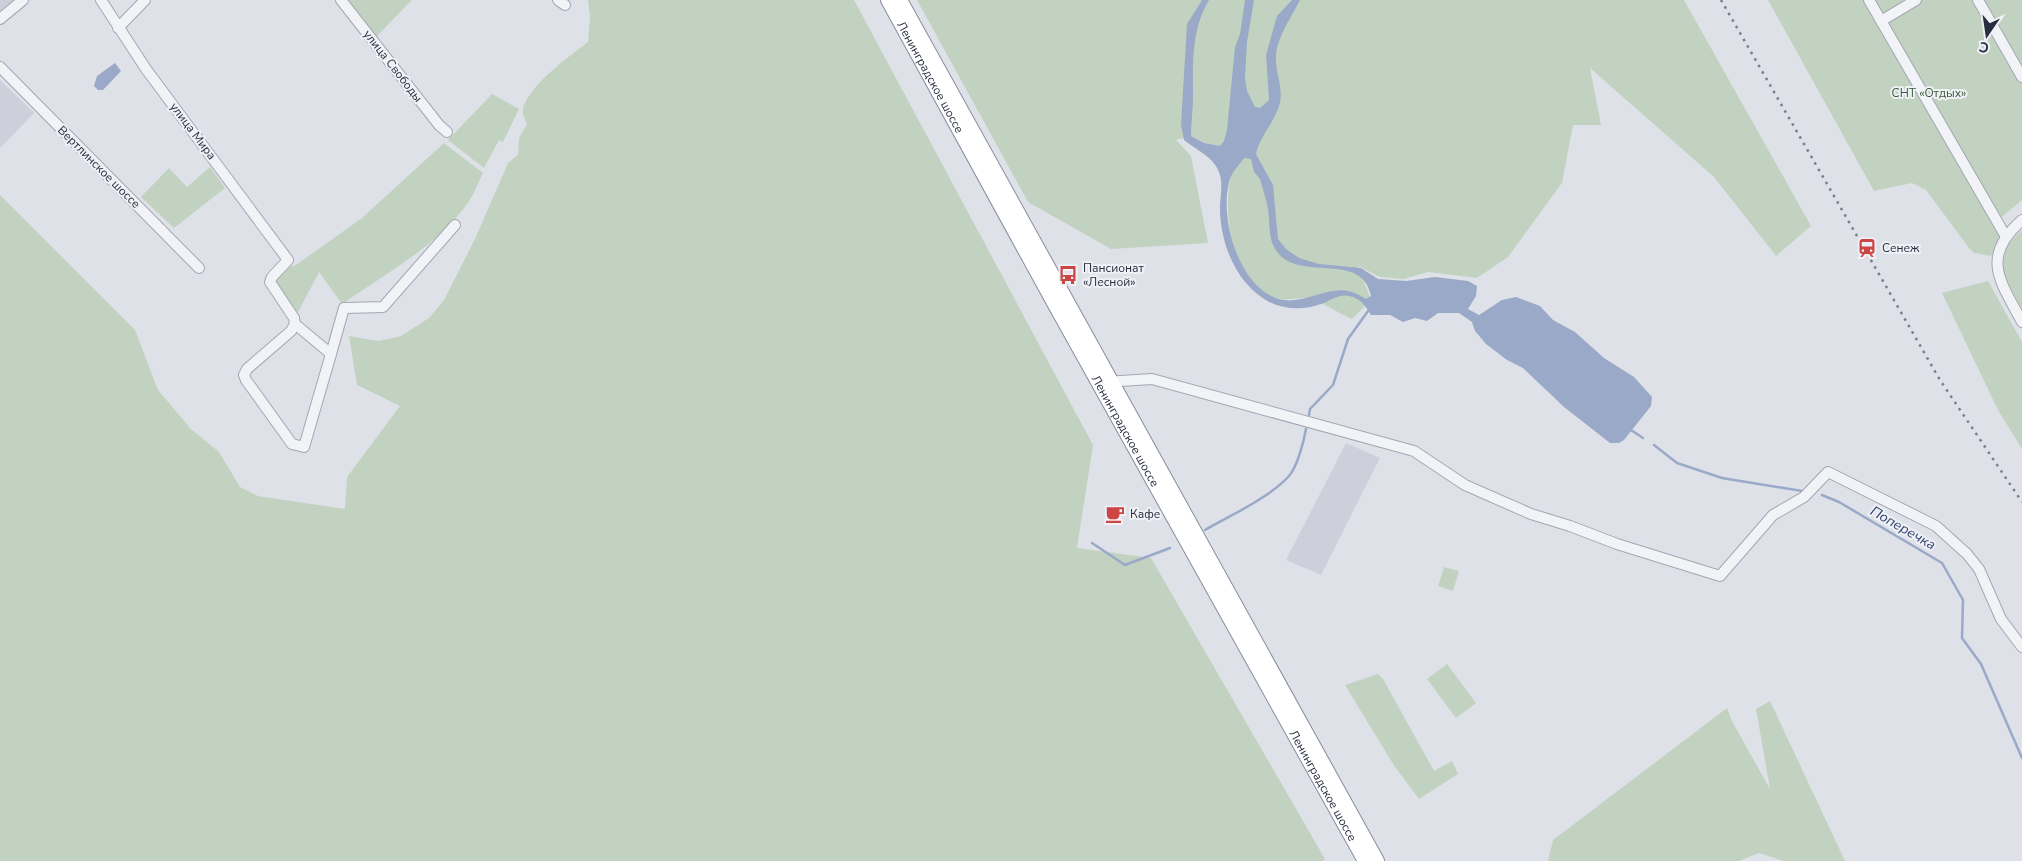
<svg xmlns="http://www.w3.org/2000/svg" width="2022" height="861" viewBox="0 0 2022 861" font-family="'Nunito Sans',sans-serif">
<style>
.built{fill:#cdd0da}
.green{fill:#c2d2c0}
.water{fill:#9aa9c8;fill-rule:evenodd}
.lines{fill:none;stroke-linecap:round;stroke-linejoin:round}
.stream{stroke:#9aa9c8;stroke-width:2.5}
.minor-casing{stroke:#a4a7b2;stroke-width:12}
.highway-casing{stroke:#878c9f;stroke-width:16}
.minor{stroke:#f2f3f7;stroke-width:10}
.highway{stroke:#fff;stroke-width:14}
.rail{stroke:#797e92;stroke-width:2.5;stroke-dasharray:2.5 5;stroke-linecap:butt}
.labels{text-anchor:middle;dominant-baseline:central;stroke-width:4;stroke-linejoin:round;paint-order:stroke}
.street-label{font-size:12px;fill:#282d3f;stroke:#eff1f6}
.park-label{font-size:12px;fill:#375b36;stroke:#eff1f6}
.poi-label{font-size:12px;fill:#282d3f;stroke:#eff1f6;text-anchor:start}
.water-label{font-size:14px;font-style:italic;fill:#334573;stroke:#eff1f6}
</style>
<rect width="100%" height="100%" fill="#dfe1e8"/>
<!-- built -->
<g class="built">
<path d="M 0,0 L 17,0 L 0,13 Z"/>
<path d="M 0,80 L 34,113 L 0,148 Z"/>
<path d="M 1346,443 L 1380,458 L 1321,575 L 1286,560 Z"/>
</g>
<!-- green -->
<g class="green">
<path d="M 345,0 L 412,0 L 375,38 Z"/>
<path d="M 588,0 L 854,0 L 1093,445 L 1077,548 L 1151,558 L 1325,859 L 1323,861 L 0,861 L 0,195 L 135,330 L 158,390 L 191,429 L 219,452 L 240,487 L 258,496 L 345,509 L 347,477 L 400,406 L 357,385 L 349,336 L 379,341 L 401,336 L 429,318 L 444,300 L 475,239 L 508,163 L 518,155 L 519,138 L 527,124 C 526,121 523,116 523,113 C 522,90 571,55 588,42 L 590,17 Z"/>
<path d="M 917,0 L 1684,0 L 1811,226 L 1776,256 L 1714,177 L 1590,68 L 1601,125 L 1573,125 L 1562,183 L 1508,257 L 1477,278 L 1428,272 L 1404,279 L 1380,277 L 1358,266 L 1371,300 L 1352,319 C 1338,313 1324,303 1310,299 C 1300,295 1286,304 1270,296 C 1231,275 1221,210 1232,172 L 1219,146 L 1204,143 L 1191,136 L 1176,140 L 1191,156 L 1208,243 L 1111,249 L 1028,202 Z"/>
<path d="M 1768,0 L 2022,0 L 2022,200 L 1997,221 L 2001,235 L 1991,256 L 1974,253 L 1969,248 L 1926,190 L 1912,183 L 1874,191 Z"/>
<path d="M 492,94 L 519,109 L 503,142 L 499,140 L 484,168 L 448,140 Z"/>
<path d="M 444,143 L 483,173 C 478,183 474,195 467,204 C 435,248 386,273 342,304 L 319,272 L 297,314 L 275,284 L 275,280 L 288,267 L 296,265 L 362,218 Z"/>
<path d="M 210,167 L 225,188 L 174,228 L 141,197 L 169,168 L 187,187 Z"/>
<path d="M 2022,230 L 2022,310 C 2005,279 1990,259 2022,230 Z"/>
<path d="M 1988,281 L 2022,342 L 2022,449 L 1998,410 L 1942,293 Z"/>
<path d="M 1444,567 L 1459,571 L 1453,591 L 1438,586 Z"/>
<path d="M 1447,664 L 1476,703 L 1456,718 L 1427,679 Z"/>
<path d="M 1378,674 L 1383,679 L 1434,771 L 1452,761 L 1458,774 L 1419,799 L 1395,767 L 1345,685 Z"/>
<path d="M 1770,701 L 1845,861 L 1784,861 L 1759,853 L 1739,861 L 1548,861 L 1553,840 L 1727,708 L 1733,723 L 1770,789 L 1756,709 Z"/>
</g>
<!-- water -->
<g class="water">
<path d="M 1202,0 L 1209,0 C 1191,30 1193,63 1193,97 C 1193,110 1191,123 1191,136 L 1204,143 L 1220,146 L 1224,141 L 1227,130 L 1235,47 L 1240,34 L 1245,0 L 1254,0 L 1247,42 L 1245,78 L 1247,91 L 1255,107 L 1260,108 L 1269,100 L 1266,55 L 1277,16 L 1292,0 L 1300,0 C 1291,18 1275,40 1276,60 C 1276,74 1283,88 1280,102 C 1276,122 1260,134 1256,154 L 1273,185 L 1278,239 L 1286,249 L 1299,258 L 1319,264 L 1361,268 L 1378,279 L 1406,281 L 1435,277 L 1468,281 L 1477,286 L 1476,296 L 1468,309 L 1479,315 L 1502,300 L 1516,297 L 1540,306 L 1553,320 L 1575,332 L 1604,358 L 1634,377 L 1652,397 L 1651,406 L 1624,440 L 1619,443 L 1610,443 L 1564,407 L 1523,368 L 1507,360 L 1486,344 L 1475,331 L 1472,322 L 1459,313 L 1438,313 L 1427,321 L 1415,318 L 1403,322 L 1390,315 L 1371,315 C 1366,307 1361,298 1349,296 C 1340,294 1333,299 1324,303 C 1300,312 1276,310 1256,293 C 1232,273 1220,238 1220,208 C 1220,196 1224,181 1218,170 C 1213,157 1195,149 1184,140 L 1181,125 L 1187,24 ZM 1244,158 L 1251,159 L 1254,172 L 1260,179 C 1263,189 1266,199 1268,209 C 1270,221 1268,235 1274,247 C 1294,286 1362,248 1371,296 L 1366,299 C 1361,296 1354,292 1348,291 C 1327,287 1306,303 1284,300 C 1241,294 1219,220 1229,183 C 1231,172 1238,167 1244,158 Z"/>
<path d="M 115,63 L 121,71 L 103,90 L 98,90 L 94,86 L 97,76 Z"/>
</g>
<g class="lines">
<!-- stream -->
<g class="stream">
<path d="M 1309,415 L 1310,409 L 1333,385 L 1348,339 L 1368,311"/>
<path d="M 1631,430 L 1643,438"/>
<path d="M 1654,445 L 1677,463 L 1722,478 L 1802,491"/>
<path d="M 1822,495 L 1839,502 L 1942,563 L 1963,600 L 1962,638 L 1981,664 L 2022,758"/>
<path d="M 1205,530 C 1231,515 1269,498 1289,476 C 1297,467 1304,441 1306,429"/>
<path d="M 1092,543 L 1125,565 L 1170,548"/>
</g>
<!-- minor casing -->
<g class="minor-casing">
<g id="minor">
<path d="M 101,0 L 146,69 L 288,260 L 272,277 L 270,282 L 294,318 L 295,324 L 291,331 L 247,369 L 244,375 L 246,380 L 292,444 L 304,447 L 331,354 L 295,324"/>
<path d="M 341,0 L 439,125 L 447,132"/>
<path d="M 558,0 L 565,5"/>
<path d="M 1869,0 L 2005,235"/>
<path d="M 1978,0 L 2022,77"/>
<path d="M 0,19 L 23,0"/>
<path d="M 1881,21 L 1916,0"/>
<path d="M 118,28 L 145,0"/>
<path d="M 0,67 L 199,268"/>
<path d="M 2022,220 C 1980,257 2000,281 2022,322"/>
<path d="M 331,354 L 344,308 L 383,307 L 455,225"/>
<path d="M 1105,382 L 1152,379 L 1414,451 L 1465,485 L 1531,514 L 1570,526 L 1617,544 L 1720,576 L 1773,515 L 1804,497 L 1828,472 L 1936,526 L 1967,554 L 1979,569 L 2001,619 L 2022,647"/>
</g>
</g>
<!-- highway casing -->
<g class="highway-casing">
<g id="highway">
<path id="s1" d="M 888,0 L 1054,303 L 1365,861"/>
<path d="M 900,0 L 1377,861"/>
</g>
</g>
<!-- minor -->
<use href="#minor" class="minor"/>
<!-- highway -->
<use href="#highway" class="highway"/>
<!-- rail -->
<path class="rail" d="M 1721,0 L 1940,380 L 2022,502"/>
</g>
<!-- icons -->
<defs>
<g id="station-bare" transform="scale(1.5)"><path d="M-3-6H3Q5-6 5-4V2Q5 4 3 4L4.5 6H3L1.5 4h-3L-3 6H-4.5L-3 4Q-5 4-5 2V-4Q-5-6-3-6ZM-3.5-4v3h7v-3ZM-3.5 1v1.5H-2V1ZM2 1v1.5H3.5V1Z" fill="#cd4645" stroke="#eff1f6" stroke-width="2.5" paint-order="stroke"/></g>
<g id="bus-bare" transform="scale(1.5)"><path d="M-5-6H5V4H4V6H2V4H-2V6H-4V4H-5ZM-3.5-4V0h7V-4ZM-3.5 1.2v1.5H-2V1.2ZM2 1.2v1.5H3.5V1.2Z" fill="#cd4645" stroke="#eff1f6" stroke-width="2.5" paint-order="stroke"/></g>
<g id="cafe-bare" transform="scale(1.5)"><path d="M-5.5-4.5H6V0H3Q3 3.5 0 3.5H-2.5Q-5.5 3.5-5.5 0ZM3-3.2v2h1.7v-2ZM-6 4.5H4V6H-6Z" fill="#cd4645" stroke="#eff1f6" stroke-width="2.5" paint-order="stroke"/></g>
</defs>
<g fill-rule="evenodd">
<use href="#station-bare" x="1867" y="248"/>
<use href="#bus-bare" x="1068" y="275"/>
<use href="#cafe-bare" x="1115" y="514"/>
</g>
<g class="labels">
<!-- street labels -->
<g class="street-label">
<text transform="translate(393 66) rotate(52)">улица Свободы</text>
<text stroke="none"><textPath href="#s1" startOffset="88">Ленинградское шоссе</textPath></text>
<text transform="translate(193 131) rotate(53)">улица Мира</text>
<text transform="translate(99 167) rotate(45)">Вертлинское шоссе</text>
<text stroke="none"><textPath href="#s1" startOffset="492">Ленинградское шоссе</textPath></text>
<text stroke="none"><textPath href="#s1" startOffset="898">Ленинградское шоссе</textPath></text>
</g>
<!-- park labels -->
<g class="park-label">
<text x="1929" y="93">СНТ «Отдых»</text>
</g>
<!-- poi labels -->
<g class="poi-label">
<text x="1882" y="248">Сенеж</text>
<text x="1083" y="268">Пансионат<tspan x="1083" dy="14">«Лесной»</tspan></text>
<text x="1130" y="514">Кафе</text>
</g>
<!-- water labels -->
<g class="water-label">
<text transform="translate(1903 528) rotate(30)">Поперечка</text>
</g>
</g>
<!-- north arrow -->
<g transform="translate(1987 35) rotate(193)" stroke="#eff1f6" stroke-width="4" paint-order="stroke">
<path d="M0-4L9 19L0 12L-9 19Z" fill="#282d3f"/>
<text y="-8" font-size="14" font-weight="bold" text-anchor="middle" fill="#282d3f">С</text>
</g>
</svg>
